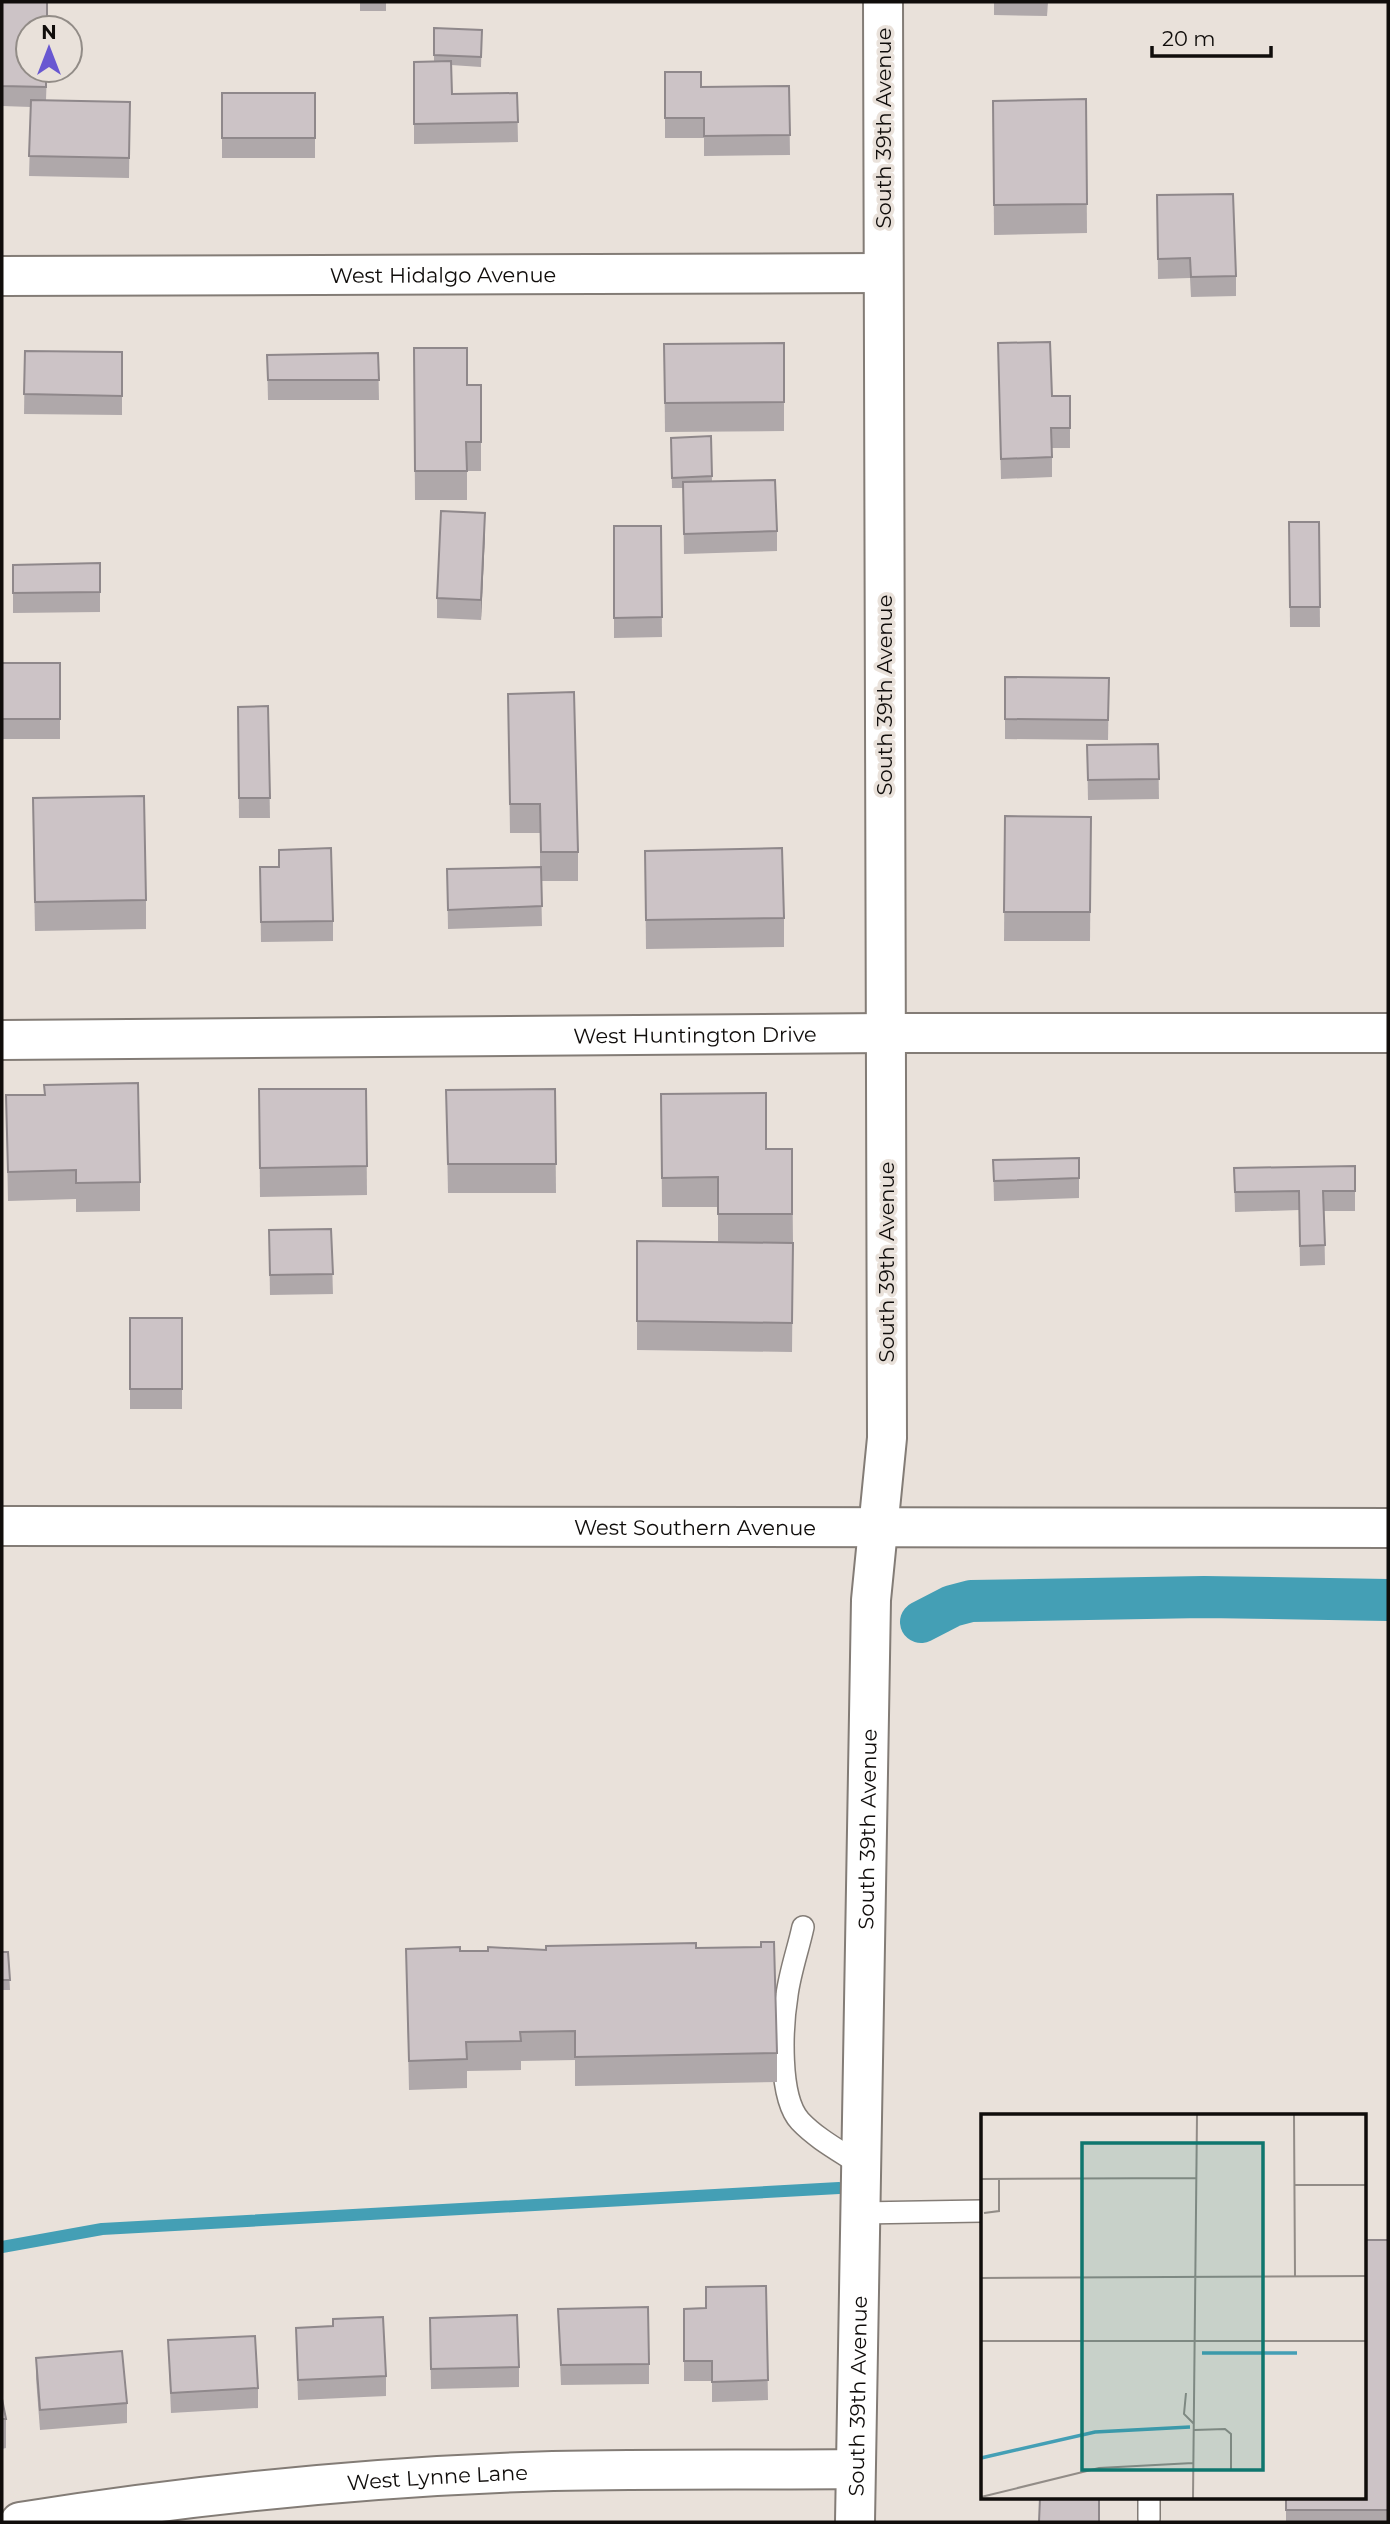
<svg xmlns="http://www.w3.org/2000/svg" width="1390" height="2524" viewBox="0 0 1390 2524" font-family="Montserrat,sans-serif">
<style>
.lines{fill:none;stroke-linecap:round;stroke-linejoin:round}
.stream{stroke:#449fb5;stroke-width:12}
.canal{stroke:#449fb5;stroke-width:42}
.lane-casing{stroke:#837c76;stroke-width:24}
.street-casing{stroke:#837c76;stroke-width:42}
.secondary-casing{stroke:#837c76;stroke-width:42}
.lane{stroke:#fff;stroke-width:21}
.street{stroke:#fff;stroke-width:38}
.secondary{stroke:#fff;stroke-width:38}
.wall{fill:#afa8aa}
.shaded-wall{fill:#8f888b}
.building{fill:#ccc3c6;stroke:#8f888b;stroke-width:2}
.labels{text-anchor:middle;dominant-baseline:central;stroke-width:7;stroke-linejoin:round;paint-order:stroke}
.street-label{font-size:21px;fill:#100d0b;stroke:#e9e1da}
.inset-river{fill:none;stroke:#449fb5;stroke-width:3.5}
.inset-road{fill:none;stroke:#928c87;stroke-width:2}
.view{fill:#0f766e;fill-opacity:0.15;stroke:#0f766e;stroke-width:3.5}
.inset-edge{fill:none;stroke:#100d0b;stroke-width:3.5}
</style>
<rect width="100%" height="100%" fill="#e9e1da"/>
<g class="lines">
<!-- stream -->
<path class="stream" d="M 2,2247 L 102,2229 L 839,2188"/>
<!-- canal -->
<path class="canal" d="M 921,1622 L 952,1606 L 971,1601 L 1204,1597 L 1388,1600"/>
<!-- lane casing -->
<g class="lane-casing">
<g id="lane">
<path d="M 803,1927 C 798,1950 790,1972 787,1995 C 782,2026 778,2097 800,2121 C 817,2139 840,2151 861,2165"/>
<path d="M 860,2213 L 982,2211"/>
<path d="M 1149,2498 L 1149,2519"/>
</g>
</g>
<!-- street casing -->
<g class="street-casing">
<g id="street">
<path id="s1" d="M 2,276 L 883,273"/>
<path id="s2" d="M 2,1040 L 885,1033 L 1388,1033"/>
<path id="s3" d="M 20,2522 C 197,2494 375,2476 553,2471 C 654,2469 755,2470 855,2469"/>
<path id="s4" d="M 855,2522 L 871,1600 L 887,1438 L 883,2"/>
</g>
</g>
<!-- secondary casing -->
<g class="secondary-casing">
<g id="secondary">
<path id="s5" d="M 2,1526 L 1388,1528"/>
</g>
</g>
<!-- lane -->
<use href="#lane" class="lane"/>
<!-- street -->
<use href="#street" class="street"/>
<!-- secondary -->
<use href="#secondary" class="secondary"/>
</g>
<!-- wall -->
<g class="wall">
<path d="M 2,2 L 47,70 L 46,100 L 130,102 L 129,178 L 29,176 L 31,107 L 2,106 Z"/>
<rect x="360" y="2" width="26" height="9"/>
<path d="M 994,2 L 1048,2 L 1047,16 L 994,15 Z"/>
<path d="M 434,28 L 482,30 L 481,67 L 451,65 L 452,94 L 517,93 L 518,142 L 414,144 L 414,62 L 434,61 Z"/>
<path d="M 665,72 L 701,87 L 789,86 L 790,155 L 704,156 L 704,138 L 665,138 Z"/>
<rect x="222" y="93" width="93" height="65"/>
<path d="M 1086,99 L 1087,233 L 994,235 L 993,101 Z"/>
<path d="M 1157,195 L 1236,276 L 1236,296 L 1191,297 L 1190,278 L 1158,279 Z"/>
<path d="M 784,343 L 784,431 L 665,432 L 664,344 Z"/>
<path d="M 998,343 L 1052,396 L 1070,396 L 1070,448 L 1052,448 L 1052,477 L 1001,479 Z"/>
<path d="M 414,348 L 467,385 L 481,385 L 481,471 L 467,471 L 467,500 L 415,500 Z"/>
<path d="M 25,351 L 122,352 L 122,415 L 24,414 Z"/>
<path d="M 378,353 L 379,400 L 268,400 L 267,355 Z"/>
<path d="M 711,436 L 712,482 L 777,531 L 777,551 L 684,554 L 683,488 L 672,488 L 671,438 Z"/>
<path d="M 1289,522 L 1319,522 L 1320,627 L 1290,627 Z"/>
<path d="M 614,526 L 661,526 L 662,637 L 614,638 Z"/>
<path d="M 485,533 L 481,620 L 437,618 L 437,598 Z"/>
<path d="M 100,563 L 100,612 L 13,613 L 13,565 Z"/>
<rect x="2" y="663" width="58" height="76"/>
<path d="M 1005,677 L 1109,678 L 1108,740 L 1005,739 Z"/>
<path d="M 508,694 L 578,852 L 578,881 L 541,881 L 542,926 L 448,929 L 447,869 L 540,867 L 540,833 L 510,833 Z"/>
<path d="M 268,706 L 270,818 L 239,818 L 238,707 Z"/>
<path d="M 1158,744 L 1159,799 L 1088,800 L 1087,745 Z"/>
<path d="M 1005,816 L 1091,817 L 1090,941 L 1004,941 Z"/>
<path d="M 33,827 L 146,900 L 146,929 L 35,931 Z"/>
<path d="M 645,851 L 784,918 L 784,947 L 646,949 Z"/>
<path d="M 260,867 L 333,921 L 333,941 L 261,942 Z"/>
<path d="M 259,1089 L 366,1089 L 367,1195 L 260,1197 Z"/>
<path d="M 555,1089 L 556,1193 L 448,1193 L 446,1090 Z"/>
<path d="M 661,1094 L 766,1149 L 792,1149 L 793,1243 L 792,1352 L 637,1350 L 637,1241 L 718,1242 L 718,1207 L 662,1207 Z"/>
<path d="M 6,1095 L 140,1182 L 140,1211 L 76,1212 L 76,1199 L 8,1201 Z"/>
<path d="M 1079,1158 L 1079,1198 L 994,1201 L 993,1160 Z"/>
<path d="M 1355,1166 L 1355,1211 L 1324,1211 L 1325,1265 L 1300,1266 L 1299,1210 L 1235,1212 L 1234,1168 Z"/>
<path d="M 331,1229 L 333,1294 L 270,1295 L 269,1230 Z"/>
<rect x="130" y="1318" width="52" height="91"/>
<path d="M 696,1948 L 777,2053 L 777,2082 L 575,2086 L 575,2060 L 521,2061 L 521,2070 L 467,2071 L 467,2088 L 409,2090 L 406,1949 L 460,1951 Z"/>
<path d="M 2,1952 L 8,1952 L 10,1990 L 2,1990 Z"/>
<path d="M 1388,2240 L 1388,2522 L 1286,2522 L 1286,2498 Z"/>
<path d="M 766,2286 L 768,2400 L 712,2402 L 712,2381 L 684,2381 L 684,2309 L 706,2308 Z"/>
<path d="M 558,2309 L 649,2364 L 649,2384 L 561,2385 Z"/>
<path d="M 430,2318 L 519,2367 L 519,2387 L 431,2389 Z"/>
<path d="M 296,2328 L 386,2376 L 386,2396 L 298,2400 Z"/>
<path d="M 168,2340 L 258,2388 L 258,2408 L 171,2413 Z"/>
<path d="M 36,2358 L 127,2403 L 127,2423 L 40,2430 L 36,2378 Z"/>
<path d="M 2,2399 L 6,2419 L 6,2448 L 2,2449 Z"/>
</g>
<!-- shaded-wall -->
<path class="shaded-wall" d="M 485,513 L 485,533 L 481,620 L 481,600 Z"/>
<!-- building -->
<g class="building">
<path d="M 2,2 L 47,2 L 47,28 L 28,28 L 28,70 L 46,70 L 46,87 L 2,86 Z"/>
<path d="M 434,28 L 482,30 L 481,57 L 434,55 Z"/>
<path d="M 451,61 L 452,94 L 517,93 L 518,122 L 414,124 L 414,62 Z"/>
<path d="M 665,72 L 701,72 L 701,87 L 789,86 L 790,135 L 704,136 L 704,118 L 665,118 Z"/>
<rect x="222" y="93" width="93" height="45"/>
<path d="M 1086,99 L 1087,204 L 994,205 L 993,101 Z"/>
<path d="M 31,100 L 130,102 L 129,158 L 29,156 Z"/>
<path d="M 1233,194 L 1236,276 L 1191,277 L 1190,258 L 1158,259 L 1157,195 Z"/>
<path d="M 1050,342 L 1052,396 L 1070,396 L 1070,428 L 1051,428 L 1052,457 L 1001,459 L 998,343 Z"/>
<path d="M 784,343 L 784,402 L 665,403 L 664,344 Z"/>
<path d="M 414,348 L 467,348 L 467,385 L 481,385 L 481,442 L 466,442 L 467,471 L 415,471 Z"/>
<path d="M 25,351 L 122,352 L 122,396 L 24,394 Z"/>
<path d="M 378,353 L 379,380 L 268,380 L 267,355 Z"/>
<path d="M 711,436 L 712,476 L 672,478 L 671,438 Z"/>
<path d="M 775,480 L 777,531 L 684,534 L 683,482 Z"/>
<path d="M 441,511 L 485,513 L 481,600 L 437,598 Z"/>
<path d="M 1289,522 L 1319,522 L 1320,607 L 1290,607 Z"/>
<path d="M 614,526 L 661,526 L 662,617 L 614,618 Z"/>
<path d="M 100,563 L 100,592 L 13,593 L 13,565 Z"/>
<rect x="2" y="663" width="58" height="56"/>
<path d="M 1005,677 L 1109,678 L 1108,720 L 1005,719 Z"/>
<path d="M 574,692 L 578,852 L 541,852 L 540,804 L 510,804 L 508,694 Z"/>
<path d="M 268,706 L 270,798 L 239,798 L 238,707 Z"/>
<path d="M 1158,744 L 1159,779 L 1088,780 L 1087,745 Z"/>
<path d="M 144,796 L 146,900 L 35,902 L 33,798 Z"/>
<path d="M 1005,816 L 1091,817 L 1090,912 L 1004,912 Z"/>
<path d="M 331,848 L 333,921 L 261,922 L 260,867 L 279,867 L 279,850 Z"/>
<path d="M 782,848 L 784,918 L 646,920 L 645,851 Z"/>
<path d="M 541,867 L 542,906 L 448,910 L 447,869 Z"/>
<path d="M 138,1083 L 140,1182 L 76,1183 L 76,1170 L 8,1172 L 6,1095 L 45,1095 L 44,1085 Z"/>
<path d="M 259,1089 L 366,1089 L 367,1166 L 260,1168 Z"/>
<path d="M 555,1089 L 556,1164 L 448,1164 L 446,1090 Z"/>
<path d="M 766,1093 L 766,1149 L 792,1149 L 792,1214 L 718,1214 L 718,1177 L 662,1178 L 661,1094 Z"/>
<path d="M 1079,1158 L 1079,1178 L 994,1181 L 993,1160 Z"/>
<path d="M 1355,1166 L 1355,1191 L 1323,1191 L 1325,1245 L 1300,1246 L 1299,1191 L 1235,1192 L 1234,1168 Z"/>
<path d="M 331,1229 L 333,1274 L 270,1275 L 269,1230 Z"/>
<path d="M 637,1241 L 793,1243 L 792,1323 L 637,1321 Z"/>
<rect x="130" y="1318" width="52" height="71"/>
<path d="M 761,1942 L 774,1942 L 777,2053 L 575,2057 L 575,2031 L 520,2032 L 521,2041 L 466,2042 L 467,2059 L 409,2061 L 406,1949 L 460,1947 L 460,1951 L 488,1951 L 488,1947 L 546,1950 L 546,1946 L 696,1943 L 696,1948 L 761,1947 Z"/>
<path d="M 2,1952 L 8,1952 L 10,1980 L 2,1980 Z"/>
<path d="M 1364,2240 L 1388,2240 L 1388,2510 L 1286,2510 L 1286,2498 L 1364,2498 Z"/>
<path d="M 766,2286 L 768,2380 L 712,2382 L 712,2361 L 684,2361 L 684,2309 L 706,2308 L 706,2287 Z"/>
<path d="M 648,2307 L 649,2364 L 561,2365 L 558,2309 Z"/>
<path d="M 517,2315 L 519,2367 L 431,2369 L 430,2318 Z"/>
<path d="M 383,2317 L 386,2376 L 298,2380 L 296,2328 L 333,2326 L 333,2319 Z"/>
<path d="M 255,2336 L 258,2388 L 171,2393 L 168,2340 Z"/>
<path d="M 122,2351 L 127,2403 L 40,2410 L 36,2358 Z"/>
<path d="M 2,2399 L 6,2419 L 2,2419 Z"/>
<path d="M 1040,2498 L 1099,2498 L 1099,2522 L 1039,2522 Z"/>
</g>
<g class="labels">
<!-- street labels -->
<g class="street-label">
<text transform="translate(883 128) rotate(-90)">South 39th Avenue</text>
<text stroke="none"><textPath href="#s1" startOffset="441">West Hidalgo Avenue</textPath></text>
<text transform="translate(884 695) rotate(-90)">South 39th Avenue</text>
<text stroke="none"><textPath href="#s2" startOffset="693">West Huntington Drive</textPath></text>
<text transform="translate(886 1262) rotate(-90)">South 39th Avenue</text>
<text stroke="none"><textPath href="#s5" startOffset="693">West Southern Avenue</textPath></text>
<text stroke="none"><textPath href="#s4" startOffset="693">South 39th Avenue</textPath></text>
<text stroke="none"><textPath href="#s4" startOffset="126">South 39th Avenue</textPath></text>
<text stroke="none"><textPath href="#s3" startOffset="420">West Lynne Lane</textPath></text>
</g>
</g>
<!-- overview -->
<g transform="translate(981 2114)">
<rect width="385" height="385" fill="#e9e1da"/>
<path class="inset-river" d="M 221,239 L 316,239M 0,344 L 114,318 L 209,313"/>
<path class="inset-road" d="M 313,1 L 314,163M 0,65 L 216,64M 313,71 L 385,71M 3,99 L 18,97 L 18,65M 0,164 L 385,162M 0,227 L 385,227M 205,279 L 203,300 L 213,310M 213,316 L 244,315 L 250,320 L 250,355M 0,383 L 118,354 L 212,349M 212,384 L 216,1"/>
<path class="view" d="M 101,29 L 282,29 L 282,356 L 101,356 Z"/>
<rect width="385" height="385" class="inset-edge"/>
</g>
<!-- border -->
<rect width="1390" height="2524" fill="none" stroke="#100d0b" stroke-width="7"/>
<!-- north arrow -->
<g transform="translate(49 49)"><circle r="33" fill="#e9e1da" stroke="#928c87" stroke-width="2"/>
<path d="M0-5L12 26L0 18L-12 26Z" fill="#6857d1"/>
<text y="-10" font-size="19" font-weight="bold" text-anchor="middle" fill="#100d0b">N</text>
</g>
<!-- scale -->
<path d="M1152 46v10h119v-10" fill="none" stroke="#100d0b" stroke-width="3.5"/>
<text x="1162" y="46" font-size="21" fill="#100d0b" stroke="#e9e1da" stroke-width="5" paint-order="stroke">20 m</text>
</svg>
